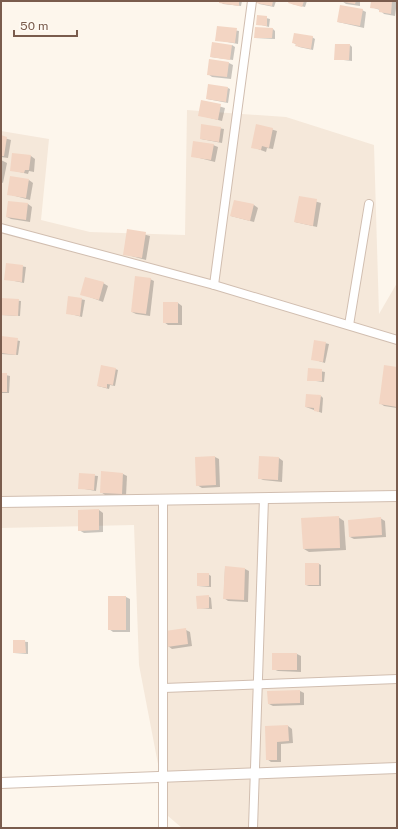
<svg xmlns="http://www.w3.org/2000/svg" width="398" height="829" viewBox="0 0 398 829" font-family="'Public Sans',sans-serif">
<style>
.residential{fill:#f5e8da}
.shadow{fill:#0003}
.building{fill:#f3d5c3}
.lines{fill:none;stroke-linecap:round;stroke-linejoin:round}
.minor-casing{stroke:#d1beb0;stroke-width:10}
.tertiary-casing{stroke:#d1beb0;stroke-width:12}
.minor{stroke:#fff;stroke-width:8}
.tertiary{stroke:#fff;stroke-width:10}
</style>
<rect width="100%" height="100%" fill="#fdf6ec"/>
<!-- residential -->
<path class="residential" d="M 187,110 L 286,117 L 374,145 L 379,314 L 397,283 L 397,828 L 182,828 L 168,816 L 139,665 L 134,525 L 1,528 L 1,131 L 49,139 L 41,220 L 90,232 L 185,235 Z"/>
<!-- shadow -->
<g class="shadow">
<path d="M 220,1 L 242,1 L 241,6 L 223,4 Z"/>
<path d="M 257,1 L 276,1 L 274,7 L 259,4 Z"/>
<path d="M 290,1 L 307,1 L 305,7 L 292,4 Z"/>
<path d="M 342,1 L 360,1 L 360,6 L 346,4 Z"/>
<path d="M 372,1 L 397,1 L 395,16 L 384,14 L 380,10 L 371,7 Z"/>
<path d="M 362,10 L 366,12 L 364,28 L 338,22 Z"/>
<path d="M 258,16 L 270,19 L 269,27 L 258,24 Z"/>
<path d="M 218,27 L 239,31 L 238,44 L 217,40 Z"/>
<path d="M 273,29 L 275,31 L 275,39 L 255,38 Z"/>
<path d="M 312,37 L 315,39 L 313,50 L 299,47 L 294,43 Z"/>
<path d="M 232,45 L 235,47 L 233,60 L 211,57 Z"/>
<path d="M 350,45 L 352,47 L 352,61 L 335,59 Z"/>
<path d="M 229,63 L 233,65 L 231,79 L 212,77 L 208,74 Z"/>
<path d="M 228,88 L 230,89 L 228,103 L 207,99 Z"/>
<path d="M 202,101 L 225,108 L 222,121 L 199,115 Z"/>
<path d="M 202,125 L 224,129 L 222,143 L 201,139 Z"/>
<path d="M 257,125 L 277,131 L 273,149 L 267,148 L 266,152 L 253,147 Z"/>
<path d="M 1,137 L 11,140 L 8,158 L 1,157 Z"/>
<path d="M 213,145 L 218,147 L 215,162 L 192,156 Z"/>
<path d="M 13,154 L 31,156 L 35,159 L 34,172 L 29,171 L 28,174 L 11,170 Z"/>
<path d="M 1,160 L 7,163 L 3,183 L 1,182 Z"/>
<path d="M 29,180 L 33,183 L 30,200 L 8,194 Z"/>
<path d="M 300,197 L 321,203 L 317,227 L 295,222 Z"/>
<path d="M 9,202 L 28,204 L 32,207 L 30,222 L 11,219 L 7,217 Z"/>
<path d="M 254,205 L 258,208 L 254,222 L 231,216 Z"/>
<path d="M 128,230 L 150,236 L 146,260 L 124,254 Z"/>
<path d="M 7,264 L 26,267 L 24,283 L 5,279 Z"/>
<path d="M 150,279 L 154,281 L 150,316 L 136,314 L 132,312 Z"/>
<path d="M 103,283 L 108,286 L 103,302 L 82,294 Z"/>
<path d="M 69,297 L 85,300 L 82,317 L 67,313 Z"/>
<path d="M 1,299 L 21,301 L 20,316 L 1,315 Z"/>
<path d="M 164,303 L 178,303 L 182,306 L 182,325 L 168,325 L 164,322 Z"/>
<path d="M 1,337 L 20,341 L 18,355 L 1,354 Z"/>
<path d="M 315,341 L 329,344 L 325,363 L 312,359 Z"/>
<path d="M 397,368 L 397,408 L 384,406 L 380,403 Z"/>
<path d="M 115,369 L 118,370 L 115,386 L 110,385 L 109,389 L 98,386 Z"/>
<path d="M 309,369 L 325,372 L 324,382 L 308,380 Z"/>
<path d="M 1,374 L 10,376 L 9,393 L 1,393 Z"/>
<path d="M 321,396 L 323,398 L 322,413 L 306,407 Z"/>
<path d="M 215,457 L 219,459 L 220,487 L 202,488 L 197,485 Z"/>
<path d="M 260,457 L 279,458 L 283,461 L 282,482 L 263,480 L 259,478 Z"/>
<path d="M 80,474 L 98,476 L 96,491 L 79,488 Z"/>
<path d="M 123,474 L 127,476 L 126,496 L 105,495 L 101,492 Z"/>
<path d="M 99,510 L 103,513 L 103,532 L 84,533 L 79,530 Z"/>
<path d="M 338,517 L 344,521 L 346,550 L 309,552 L 304,549 Z"/>
<path d="M 380,518 L 385,521 L 386,537 L 354,539 L 350,537 Z"/>
<path d="M 319,564 L 321,565 L 321,586 L 309,586 L 306,585 Z"/>
<path d="M 225,568 L 245,569 L 249,571 L 248,602 L 228,601 L 224,598 Z"/>
<path d="M 208,574 L 211,576 L 211,587 L 198,586 Z"/>
<path d="M 208,596 L 211,598 L 212,609 L 198,608 Z"/>
<path d="M 126,597 L 130,599 L 130,632 L 113,632 L 109,629 Z"/>
<path d="M 186,630 L 190,632 L 192,646 L 172,649 L 168,646 Z"/>
<path d="M 14,641 L 28,642 L 28,654 L 14,653 Z"/>
<path d="M 297,654 L 301,656 L 301,672 L 278,671 L 273,669 Z"/>
<path d="M 300,691 L 304,693 L 304,705 L 273,706 L 269,704 Z"/>
<path d="M 288,726 L 292,729 L 293,743 L 281,744 L 281,762 L 271,762 L 267,759 L 266,727 Z"/>
</g>
<!-- building -->
<g class="building">
<path d="M 219,1 L 239,1 L 239,6 L 219,3 Z"/>
<path d="M 256,1 L 273,1 L 272,6 L 256,3 Z"/>
<path d="M 289,1 L 304,1 L 302,7 L 288,3 Z"/>
<path d="M 338,1 L 356,1 L 355,4 Z"/>
<path d="M 371,1 L 392,1 L 391,14 L 379,12 L 379,9 L 370,8 Z"/>
<path d="M 340,5 L 363,9 L 360,26 L 337,22 Z"/>
<path d="M 257,15 L 267,16 L 267,26 L 256,25 Z"/>
<path d="M 217,26 L 237,28 L 235,43 L 215,41 Z"/>
<path d="M 255,27 L 273,28 L 272,38 L 254,38 Z"/>
<path d="M 294,33 L 313,36 L 311,49 L 295,46 L 296,44 L 292,43 Z"/>
<path d="M 212,42 L 232,45 L 230,60 L 210,57 Z"/>
<path d="M 335,44 L 350,44 L 349,60 L 334,60 Z"/>
<path d="M 209,59 L 229,62 L 227,77 L 207,75 Z"/>
<path d="M 208,84 L 228,87 L 226,102 L 206,99 Z"/>
<path d="M 201,100 L 221,104 L 218,120 L 198,116 Z"/>
<path d="M 201,124 L 221,127 L 219,142 L 200,139 Z"/>
<path d="M 256,124 L 273,128 L 269,148 L 262,146 L 261,150 L 251,148 Z"/>
<path d="M 1,135 L 7,137 L 4,156 L 1,156 Z"/>
<path d="M 193,141 L 214,144 L 211,160 L 191,157 Z"/>
<path d="M 12,153 L 31,155 L 29,170 L 25,170 L 24,173 L 10,171 Z"/>
<path d="M 10,176 L 29,179 L 26,198 L 7,195 Z"/>
<path d="M 299,196 L 317,199 L 313,226 L 294,222 Z"/>
<path d="M 234,200 L 254,204 L 250,221 L 230,216 Z"/>
<path d="M 8,201 L 28,203 L 26,220 L 6,217 Z"/>
<path d="M 127,229 L 146,232 L 142,258 L 123,255 Z"/>
<path d="M 6,263 L 23,265 L 22,282 L 4,280 Z"/>
<path d="M 135,276 L 151,278 L 146,314 L 131,312 Z"/>
<path d="M 85,277 L 104,282 L 99,300 L 80,295 Z"/>
<path d="M 68,296 L 82,298 L 80,316 L 66,314 Z"/>
<path d="M 1,298 L 19,299 L 18,316 L 1,315 Z"/>
<rect x="163" y="302" width="15" height="21"/>
<path d="M 1,336 L 18,338 L 16,355 L 1,353 Z"/>
<path d="M 314,340 L 326,342 L 323,362 L 311,360 Z"/>
<path d="M 101,365 L 116,368 L 113,385 L 107,384 L 107,388 L 97,386 Z"/>
<path d="M 384,365 L 397,367 L 397,407 L 379,404 Z"/>
<path d="M 308,368 L 322,369 L 322,381 L 307,381 Z"/>
<rect x="1" y="373" width="6" height="19"/>
<path d="M 306,394 L 321,395 L 319,412 L 314,411 L 314,408 L 305,407 Z"/>
<path d="M 215,456 L 216,485 L 196,486 L 195,457 Z"/>
<path d="M 259,456 L 279,457 L 278,480 L 258,479 Z"/>
<path d="M 101,471 L 123,473 L 122,494 L 100,493 Z"/>
<path d="M 79,473 L 95,474 L 94,490 L 78,489 Z"/>
<path d="M 99,509 L 99,530 L 78,531 L 78,510 Z"/>
<path d="M 339,516 L 340,548 L 303,549 L 301,518 Z"/>
<path d="M 381,517 L 382,535 L 349,537 L 348,520 Z"/>
<rect x="305" y="563" width="14" height="22"/>
<path d="M 225,566 L 245,568 L 244,600 L 223,599 Z"/>
<rect x="197" y="573" width="12" height="13"/>
<path d="M 209,595 L 209,608 L 197,609 L 196,596 Z"/>
<rect x="108" y="596" width="18" height="34"/>
<path d="M 186,628 L 188,644 L 167,647 L 165,631 Z"/>
<path d="M 13,640 L 25,640 L 26,653 L 13,653 Z"/>
<rect x="272" y="653" width="25" height="17"/>
<path d="M 300,690 L 300,703 L 268,704 L 267,691 Z"/>
<path d="M 288,725 L 289,741 L 277,742 L 277,760 L 266,760 L 265,726 Z"/>
</g>
<g class="lines">
<!-- minor casing -->
<g class="minor-casing">
<g id="minor">
<path d="M 1,228 L 214,285 L 397,340"/>
<path d="M 214,285 L 252,1"/>
<path d="M 349,325 L 369,204"/>
<path d="M 163,500 L 163,828"/>
<path d="M 164,688 L 397,679"/>
<path d="M 253,828 L 264,498"/>
</g>
</g>
<!-- tertiary casing -->
<g class="tertiary-casing">
<g id="tertiary">
<path d="M 1,502 L 397,496"/>
<path d="M 1,783 L 397,768"/>
</g>
</g>
<!-- minor -->
<use href="#minor" class="minor"/>
<!-- tertiary -->
<use href="#tertiary" class="tertiary"/>
</g>
<!-- border -->
<rect width="398" height="829" fill="none" stroke="#7a5c4d" stroke-width="4"/>
<!-- scale -->
<path d="M14 30v6h63v-6" fill="none" stroke="#7a5c4d" stroke-width="2"/>
<text x="20" y="30" font-size="12" fill="#7a5c4d" stroke="#fffaf3" stroke-width="3" paint-order="stroke">50 m</text>
</svg>
